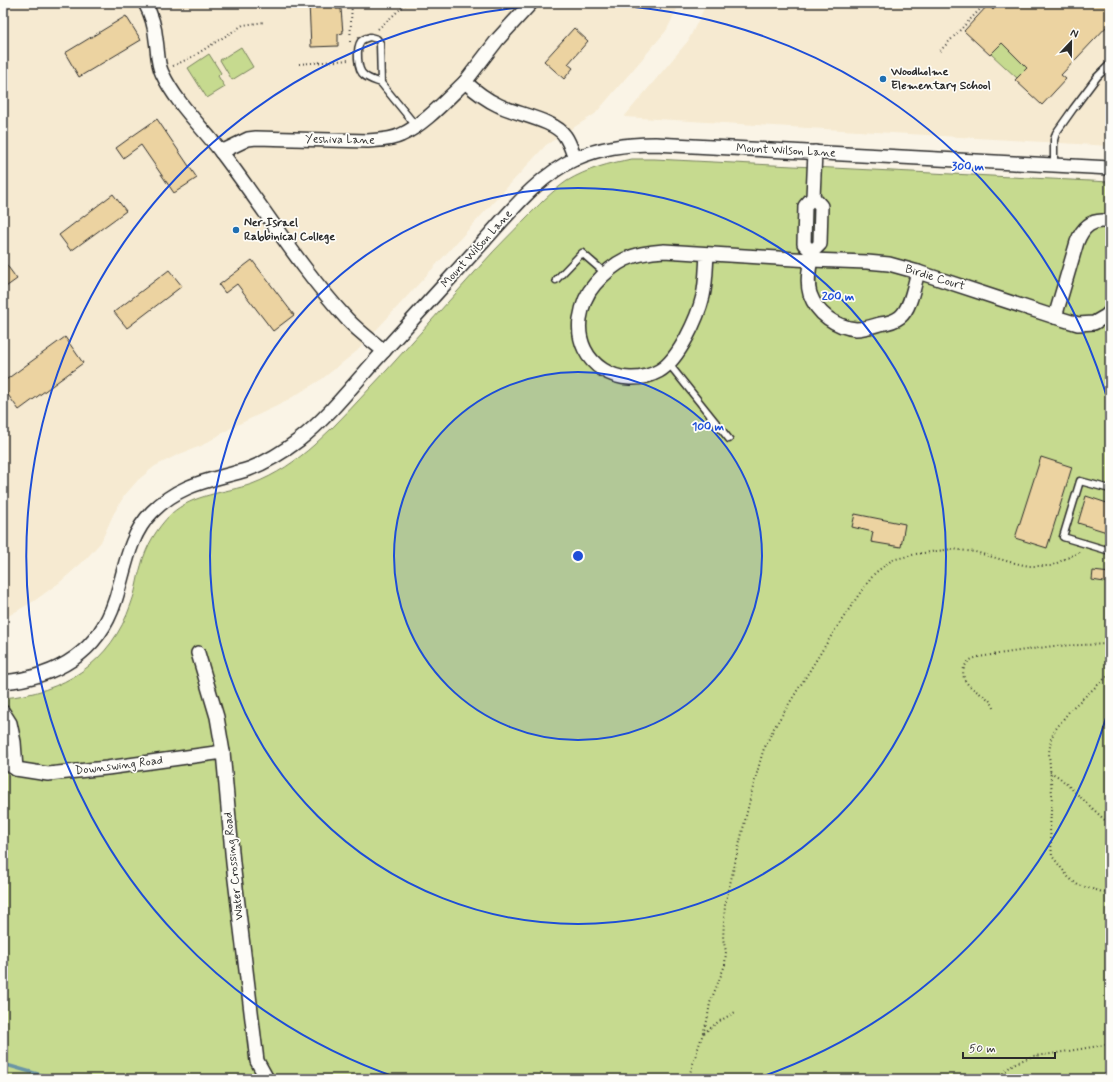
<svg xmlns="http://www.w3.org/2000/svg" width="1113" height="1082" viewBox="0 0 1113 1082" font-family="Mynerve,sans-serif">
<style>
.built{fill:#f6ead1}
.green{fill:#c6da8f;stroke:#78825d}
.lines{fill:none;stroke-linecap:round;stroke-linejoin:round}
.stream{stroke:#6b95a6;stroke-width:3.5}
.building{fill:#ecd3a1;stroke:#2b2b2b}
.lane-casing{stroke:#2b2b2b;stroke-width:9}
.street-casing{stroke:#2b2b2b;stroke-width:16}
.path{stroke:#2b2b2b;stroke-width:2;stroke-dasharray:1 3;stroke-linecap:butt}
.lane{stroke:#fdfcf7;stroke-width:6}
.street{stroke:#fdfcf7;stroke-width:13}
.ring{fill:none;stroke:#1d4ed8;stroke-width:2}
.poi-dot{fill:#1f6fb2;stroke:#fdfcf7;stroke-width:1.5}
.labels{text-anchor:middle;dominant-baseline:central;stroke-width:3.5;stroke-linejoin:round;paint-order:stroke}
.poi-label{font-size:12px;font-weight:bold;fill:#2b2b2b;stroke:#fdfcf7;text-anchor:start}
.street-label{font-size:12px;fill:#2b2b2b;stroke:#fdfcf7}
.centre{fill:#1d4ed8;stroke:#fdfcf7;stroke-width:2}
.ring-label{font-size:12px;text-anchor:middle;font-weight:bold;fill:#1d4ed8;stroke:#fdfcf7;stroke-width:3.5;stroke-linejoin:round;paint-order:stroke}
</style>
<rect width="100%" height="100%" fill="#faf4e6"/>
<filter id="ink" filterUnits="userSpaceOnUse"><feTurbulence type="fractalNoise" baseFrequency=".025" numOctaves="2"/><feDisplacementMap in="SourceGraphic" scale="8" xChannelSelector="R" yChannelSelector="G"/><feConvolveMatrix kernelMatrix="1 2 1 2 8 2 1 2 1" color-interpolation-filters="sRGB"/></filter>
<g filter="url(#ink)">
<!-- built -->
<g class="built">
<path d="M 3,3 L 680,3 L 666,31 L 595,114 L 546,145 L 357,351 L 322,379 L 281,404 L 231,428 L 201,446 L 177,455 L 155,466 L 138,480 L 124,496 L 113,515 L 101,542 L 85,560 L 59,583 L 34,601 L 3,619 Z"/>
<path d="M 707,3 L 1110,3 L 1110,146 L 624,117 L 688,41 Z"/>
</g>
<!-- green -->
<g class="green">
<path d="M 1002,43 L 1027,68 L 1017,78 L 991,54 Z"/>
<path d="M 241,47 L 253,67 L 232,80 L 220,60 Z"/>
<path d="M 209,54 L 221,73 L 218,76 L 225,87 L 207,98 L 188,68 Z"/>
<path d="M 632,159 L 654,159 L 1110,182 L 1110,1079 L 3,1079 L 3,698 C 63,693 111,663 131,604 C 136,592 137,578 141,566 C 146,546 157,528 171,514 C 193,494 225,493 252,484 C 276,475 296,461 314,445 C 340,422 363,395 387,370 C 419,334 451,299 483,263 C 496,248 511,234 525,219 C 538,206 551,192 567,181 C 587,169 609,163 632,159 Z"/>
</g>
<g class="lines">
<!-- stream -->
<path class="stream" d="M 3,1064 L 55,1079"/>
</g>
<!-- building -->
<g class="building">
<path d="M 309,3 L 336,3 L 336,9 L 341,9 L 343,33 L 338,34 L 338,46 L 311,47 Z"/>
<path d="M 1000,3 L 1110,3 L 1110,23 L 1061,75 L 1066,79 L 1042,105 L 1015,80 L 1027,68 L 1002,43 L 990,55 L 964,31 L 988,5 L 993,10 Z"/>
<path d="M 126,16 L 141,40 L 79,77 L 65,53 Z"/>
<path d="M 574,28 L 588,41 L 568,64 L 573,68 L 564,79 L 544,61 Z"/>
<path d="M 157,119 L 197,178 L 174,193 L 141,145 L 123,158 L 116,148 L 134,135 Z"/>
<path d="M 113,194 L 126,211 L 71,251 L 59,235 Z"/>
<path d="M 3,260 L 17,279 L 3,289 Z"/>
<path d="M 252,260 L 294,315 L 273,331 L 237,284 L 225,293 L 219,285 Z"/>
<path d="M 169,270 L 182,286 L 127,328 L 114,312 Z"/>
<path d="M 65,337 L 83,363 L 19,410 L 3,388 L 3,382 Z"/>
<path d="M 1041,457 L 1072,467 L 1047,548 L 1015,538 Z"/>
<path d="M 1086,496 L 1110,504 L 1110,533 L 1078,523 Z"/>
<path d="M 855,514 L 905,524 L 901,547 L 871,542 L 873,532 L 852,527 Z"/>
<path d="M 1093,571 L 1110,573 L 1110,583 L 1092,580 Z"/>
</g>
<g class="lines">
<!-- lane casing -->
<g class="lane-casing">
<g id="lane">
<path d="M 381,83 C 376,81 368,79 364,75 C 357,70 356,48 361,41 C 363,39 367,38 370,37 L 377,39 L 380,43 L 381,83 L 416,126"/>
<path d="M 1054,165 L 1054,140 L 1056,133 L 1073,109 L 1097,77 L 1110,64"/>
<path d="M 556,280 L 582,253 L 605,273"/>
<path d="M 669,364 L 729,439"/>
<path d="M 1110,489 L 1080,481 L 1063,537 L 1110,551"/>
</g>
</g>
<!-- street casing -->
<g class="street-casing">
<g id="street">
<path d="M 145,3 C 151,14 155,27 156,40 C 158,51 157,63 162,73 C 176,103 202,127 222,153 C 264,208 300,268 347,319 C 358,331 372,341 384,351"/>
<path d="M 465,82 L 498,39 L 531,3"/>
<path d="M 221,152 L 248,139 L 256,138 L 368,141 C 379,140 391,140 401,135 C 424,125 447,99 465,82 C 475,91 485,99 498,105 C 515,114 555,120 565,136 C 570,143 572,151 575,159"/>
<path d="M 813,197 L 821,206 L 820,244 L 812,252 C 810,265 806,281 810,294 C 817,314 836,327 856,329 C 864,329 873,326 880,324 C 887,323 895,321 900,317 C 911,308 914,285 918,272"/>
<path d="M 812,252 L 804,244 L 805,206 L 813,197 L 815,152"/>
<path d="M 707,254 C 706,268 706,283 703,296 C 698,317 679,360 659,371 C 621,392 574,364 580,319 C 582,306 586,294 595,284 C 616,260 632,253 664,251 L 811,260 L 867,262 L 889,264 L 918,272 L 1055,317 L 1078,324 L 1094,323 L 1106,316 L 1110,312"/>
<path d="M 1055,317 L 1077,242 C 1083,227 1092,218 1110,222"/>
<path d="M 198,653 L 217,717 L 223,752 L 233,863 L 257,1061 L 267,1079"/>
<path d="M 3,682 C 55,677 98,654 115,601 C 125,571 128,536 152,512 C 182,482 211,481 249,469 C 267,462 283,452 299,440 C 326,419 350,389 373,363 C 410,322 447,282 484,241 C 511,211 539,175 577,158 C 602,147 627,144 655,144 L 1110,168"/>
<path d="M 3,712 L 10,723 L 14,742 L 16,769"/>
<path d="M 3,761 L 16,769 L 48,774 L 107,768 L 223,752"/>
</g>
</g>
<!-- path -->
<g class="path">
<path d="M 506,3 L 509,10"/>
<path d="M 378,29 L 407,3"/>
<path d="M 350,42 L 352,3"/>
<path d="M 940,51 L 986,3"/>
<path d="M 299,64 L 349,60"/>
<path d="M 173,66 L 192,57 L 243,25 L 265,22"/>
<path d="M 1110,674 L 1071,709 L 1055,730 L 1051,739 L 1049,753 L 1052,795 L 1050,829 L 1052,856 L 1069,878 L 1078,885 L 1110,894"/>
<path d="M 994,708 C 993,705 991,702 989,700 C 979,691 959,685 964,668 C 967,661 971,659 978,657 L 1053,646 L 1110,644"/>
<path d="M 1050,772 L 1059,777 L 1110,825"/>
<path d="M 704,1033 L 718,1022 L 737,1011"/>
<path d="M 688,1079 L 707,1021 L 710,1003 L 725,965 L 726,951 L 723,939 L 725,905 L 752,791 L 763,751 L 774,728 L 833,633 L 862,590 L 875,573 L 892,560 L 916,554 L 952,549 L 975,552 L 1010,562 L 1029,566 L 1051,566 L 1079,552"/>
<path d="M 997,1079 L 1013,1064 L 1033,1056 L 1051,1054 L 1110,1044"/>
</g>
<!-- lane -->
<use href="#lane" class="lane"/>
<!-- street -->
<use href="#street" class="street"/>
</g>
</g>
<!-- distance rings -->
<circle cx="578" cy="556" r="184" fill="#1d4ed8" fill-opacity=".12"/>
<g class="ring">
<circle cx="578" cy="556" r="184"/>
<circle cx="578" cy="556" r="368"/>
<path d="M1110 704A552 552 0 0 1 758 1078M398 1078A552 552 0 1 1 1110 408"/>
</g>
<!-- markers -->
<g class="poi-dot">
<circle cx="883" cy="79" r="4"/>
<circle cx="236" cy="230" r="4"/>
</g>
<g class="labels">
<!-- poi labels -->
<g class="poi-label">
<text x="891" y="72">Woodholme<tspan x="891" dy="14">Elementary School</tspan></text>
<text x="244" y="223">Ner Israel<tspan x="244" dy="14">Rabbinical College</tspan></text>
</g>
<!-- street labels -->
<g class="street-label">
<text transform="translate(340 140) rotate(1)">Yeshiva Lane</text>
<text transform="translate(786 151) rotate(3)">Mount Wilson Lane</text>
<text transform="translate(477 249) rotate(-48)">Mount Wilson Lane</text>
<text transform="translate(935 278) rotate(17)">Birdie Court</text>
<text transform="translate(119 766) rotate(-7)">Downswing Road</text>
<text transform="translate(234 866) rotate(-96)">Water Crossing Road</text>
</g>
</g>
<circle cx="578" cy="556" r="6" class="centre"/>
<g class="ring-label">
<text x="968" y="170">300 m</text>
<text x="838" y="300">200 m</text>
<text x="708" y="430">100 m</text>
</g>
<!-- margin -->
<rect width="1113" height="1082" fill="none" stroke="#fdfcf7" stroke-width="16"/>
<rect x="8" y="8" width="1097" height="1066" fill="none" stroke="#2b2b2b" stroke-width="1.5" filter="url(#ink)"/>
<!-- north arrow -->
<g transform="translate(1071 42) rotate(22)" stroke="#fdfcf7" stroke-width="3" paint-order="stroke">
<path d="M0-3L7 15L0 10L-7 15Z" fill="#2b2b2b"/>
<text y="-6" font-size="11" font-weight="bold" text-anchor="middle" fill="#2b2b2b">N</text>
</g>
<!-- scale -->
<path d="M963 1052v6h92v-6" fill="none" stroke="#2b2b2b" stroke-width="2"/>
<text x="969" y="1052" font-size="12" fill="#2b2b2b" stroke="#fdfcf7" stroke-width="3" paint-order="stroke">50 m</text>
</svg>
